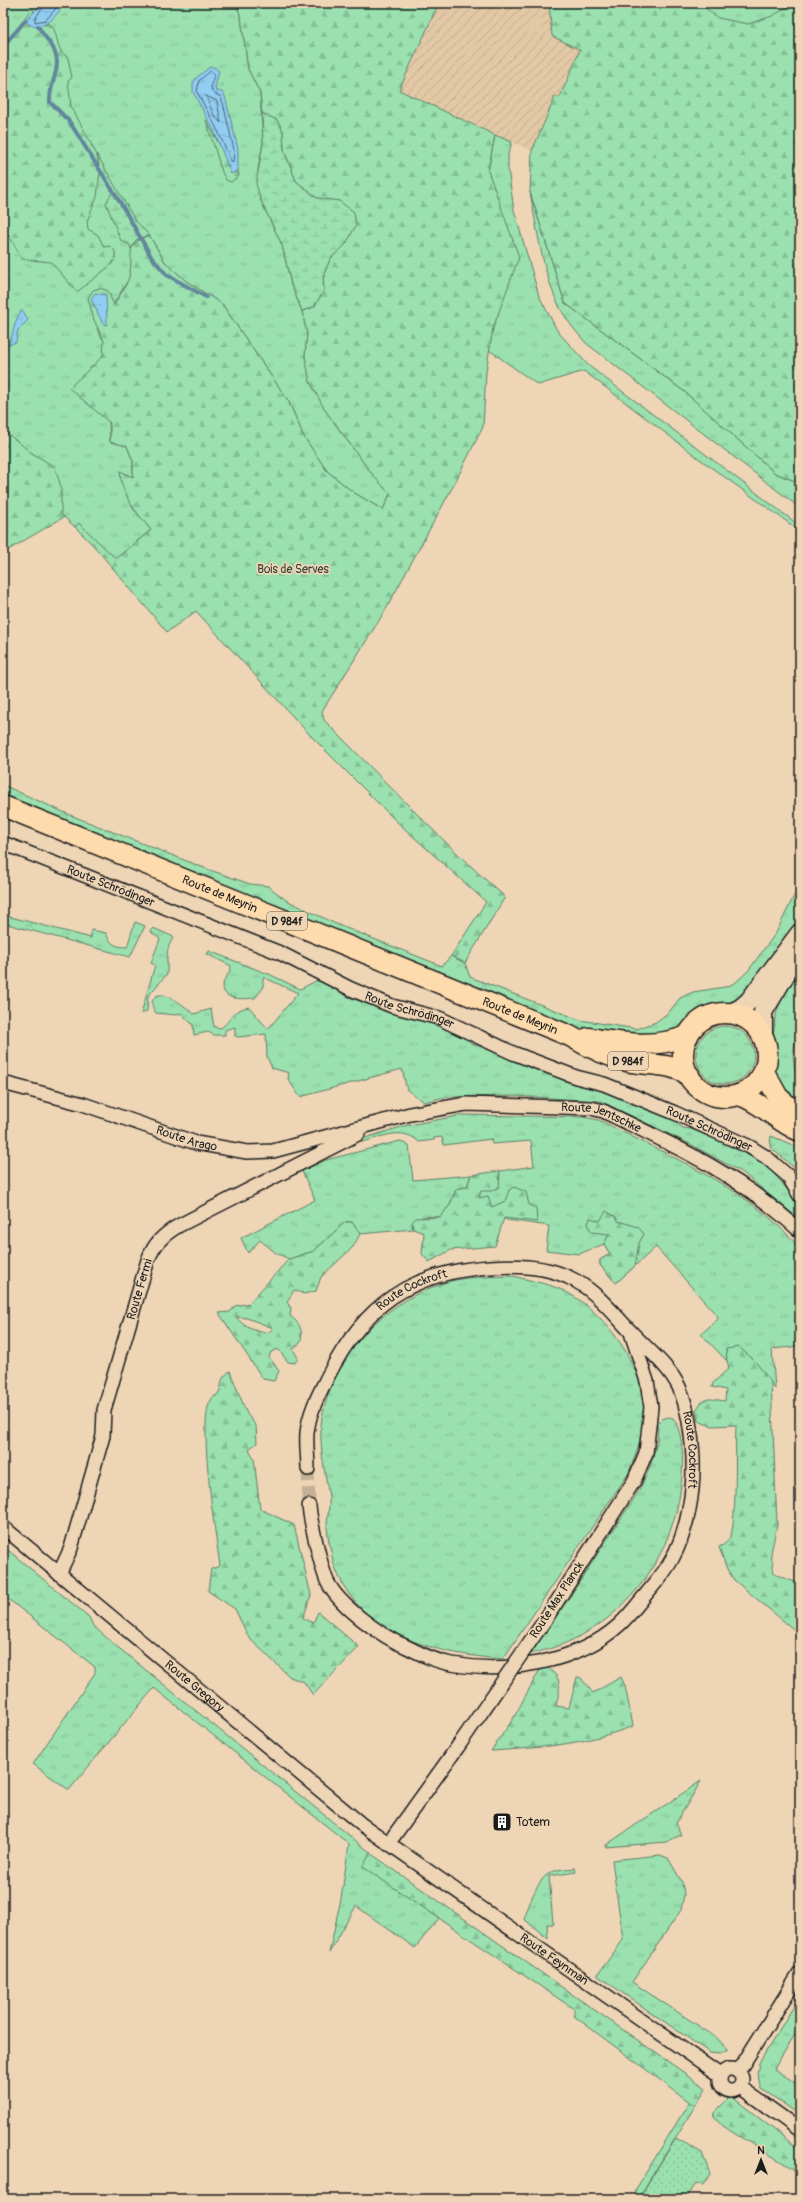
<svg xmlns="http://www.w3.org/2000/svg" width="803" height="2202" viewBox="0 0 803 2202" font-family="Pangolin,sans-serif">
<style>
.industrial{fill:url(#industrial-furrows)}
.grass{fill:url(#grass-tufts);stroke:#5b7e66}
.forest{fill:url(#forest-firs);stroke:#5b7e66;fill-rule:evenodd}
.wetland{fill:url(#wetland-marsh);stroke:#5b7e66}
.park{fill:url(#park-dots);stroke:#5b7e66}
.water{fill:url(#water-ripples);stroke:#62869c}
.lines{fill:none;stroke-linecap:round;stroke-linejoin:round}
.shore{stroke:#4b6271;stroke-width:1}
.stream{stroke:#62869c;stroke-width:4}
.street-tunnel{stroke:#c4b097;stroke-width:13;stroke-dasharray:13 6;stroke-linecap:butt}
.street-casing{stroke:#1c1c1c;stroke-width:16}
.secondary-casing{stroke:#1c1c1c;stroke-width:21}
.primary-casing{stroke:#1c1c1c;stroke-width:23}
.street{stroke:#eed5b6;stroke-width:13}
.secondary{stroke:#eed5b6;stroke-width:18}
.primary{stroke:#fedbac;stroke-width:20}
.street-bridge-casing{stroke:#1c1c1c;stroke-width:16;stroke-linecap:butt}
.street-bridge{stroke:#eed5b6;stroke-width:13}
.labels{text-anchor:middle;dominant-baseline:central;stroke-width:3.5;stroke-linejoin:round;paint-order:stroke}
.shield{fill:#eed5b6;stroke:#5b544a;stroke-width:1}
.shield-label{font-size:11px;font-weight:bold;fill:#1c1c1c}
.park-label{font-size:12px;fill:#354339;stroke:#eed5b6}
.street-label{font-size:12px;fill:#1c1c1c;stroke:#eed5b6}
.poi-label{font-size:12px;fill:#1c1c1c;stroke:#eed5b6;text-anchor:start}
</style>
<defs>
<pattern id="industrial-furrows" width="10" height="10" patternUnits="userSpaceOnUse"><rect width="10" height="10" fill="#e2c8a5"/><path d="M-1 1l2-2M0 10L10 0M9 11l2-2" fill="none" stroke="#c1ab8d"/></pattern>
<pattern id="grass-tufts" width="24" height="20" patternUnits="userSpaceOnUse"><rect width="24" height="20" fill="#9ae1af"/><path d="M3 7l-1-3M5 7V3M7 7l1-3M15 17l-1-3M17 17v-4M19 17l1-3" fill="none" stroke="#84c096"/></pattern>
<pattern id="forest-firs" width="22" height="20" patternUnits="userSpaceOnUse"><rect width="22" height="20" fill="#9ae1af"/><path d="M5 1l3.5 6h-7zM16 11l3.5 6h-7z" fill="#84c096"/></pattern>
<pattern id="wetland-marsh" width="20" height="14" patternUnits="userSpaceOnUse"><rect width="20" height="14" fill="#9ae1af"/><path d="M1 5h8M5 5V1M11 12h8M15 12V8" fill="none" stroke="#84c096"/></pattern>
<pattern id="park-dots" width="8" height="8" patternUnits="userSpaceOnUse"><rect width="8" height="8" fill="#9ae1af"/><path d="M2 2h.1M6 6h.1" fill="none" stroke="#84c096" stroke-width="1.8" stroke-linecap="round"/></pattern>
<pattern id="water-ripples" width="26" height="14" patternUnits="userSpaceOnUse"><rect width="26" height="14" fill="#91ccf1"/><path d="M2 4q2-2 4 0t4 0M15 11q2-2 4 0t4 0" fill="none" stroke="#7cafce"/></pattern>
</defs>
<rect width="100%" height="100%" fill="#eed5b6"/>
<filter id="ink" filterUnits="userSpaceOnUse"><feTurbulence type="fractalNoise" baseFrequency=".025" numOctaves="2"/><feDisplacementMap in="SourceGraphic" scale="8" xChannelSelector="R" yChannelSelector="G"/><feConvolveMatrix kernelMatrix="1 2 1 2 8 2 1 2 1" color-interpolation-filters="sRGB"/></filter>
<g filter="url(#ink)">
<!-- industrial -->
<path class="industrial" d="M 439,3 L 549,3 L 552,36 L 580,50 L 560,97 L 555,97 L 532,151 L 399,90 Z"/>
<!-- grass -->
<g class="grass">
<path d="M 3,3 L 236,3 L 241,17 L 248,69 L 260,93 L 263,143 L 258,169 L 261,201 L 282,245 L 291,284 L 302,311 L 307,334 L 305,356 L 325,410 L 372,474 L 390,494 L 383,510 L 353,492 L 327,471 L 304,437 L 289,402 L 222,304 L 186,281 L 165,262 L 149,235 L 131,264 L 129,279 L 97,330 L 104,341 L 110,441 L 127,446 L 133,461 L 132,507 L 151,530 L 115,559 L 79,524 L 75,527 L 64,517 L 3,449 Z"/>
<path d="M 641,3 L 800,3 L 744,57 Z"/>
<path d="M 495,135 L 512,142 L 508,155 L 508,169 L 514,210 L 539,296 L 558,332 L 589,366 L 800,526 L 800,531 L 705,463 L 584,371 L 538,385 L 489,350 L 493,328 L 488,171 Z"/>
<path d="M 530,192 L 565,303 L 685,392 L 775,473 L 800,483 L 800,508 L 586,343 C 576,332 567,321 560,308 C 543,275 537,229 530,192 Z"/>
<path d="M 3,785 L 70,815 L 207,869 L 250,884 L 268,886 L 286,900 L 336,924 L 442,966 L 451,956 L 465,963 L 470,977 L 580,1020 L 637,1029 L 656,1022 L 669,1012 L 680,998 L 693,992 L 725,987 L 735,983 L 748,971 L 776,933 L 795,894 L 800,890 L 800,925 L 779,955 L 736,1002 L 713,1005 L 698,1011 L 669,1036 L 600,1035 L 581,1030 L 3,796 Z"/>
<path d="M 3,915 L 91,938 L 91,930 L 106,933 C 110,944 115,947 127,947 L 135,922 L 145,926 L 130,957 L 3,923 Z"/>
<path d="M 153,928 L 174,937 C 164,950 168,960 167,974 L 148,996 L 147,1011 L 141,1014 L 155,965 L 151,963 L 160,939 L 151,932 Z"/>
<path d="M 209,951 L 271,975 L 300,989 L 318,980 L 336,987 L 348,997 L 365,1003 L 402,1013 L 427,1017 L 467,1036 L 471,1043 L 512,1059 L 612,1092 L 670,1117 L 683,1128 L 691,1129 L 722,1142 L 763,1163 L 777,1177 L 794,1198 L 800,1220 L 743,1173 L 690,1144 L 600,1101 L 515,1096 L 446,1097 L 424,1102 L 407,1090 L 402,1069 L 300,1097 L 288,1079 L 289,1073 L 272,1068 L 267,1057 L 266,1034 L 238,1037 L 235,1036 L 235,1027 L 225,1030 L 225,1035 L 214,1035 L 208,1032 L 194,1035 L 193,1025 L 181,1013 L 176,1015 L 156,1013 C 153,1008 150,1003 154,998 C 162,987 187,1008 194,1014 L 211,1009 L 214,1027 L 221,1028 C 233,1019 231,1010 249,1007 L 268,1029 L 298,993 L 263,977 L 263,988 L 255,998 C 245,999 222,1001 223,986 C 223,979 231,973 231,966 L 207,954 Z"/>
<path d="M 800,965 L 800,1012 L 793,1056 L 798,1093 L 800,1093 L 800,1107 L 791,1100 L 774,1074 C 777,1057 772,1043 774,1027 C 775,1006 789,984 800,965 Z"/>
<circle cx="725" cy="1055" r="29"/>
<path d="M 463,1115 L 583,1117 L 599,1120 C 666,1155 753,1189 800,1249 L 800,1346 L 772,1349 L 775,1389 L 754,1360 L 726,1349 L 727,1361 L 701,1334 L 719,1318 L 656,1247 L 616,1283 L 600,1265 L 600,1260 L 610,1254 L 604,1244 L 579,1254 L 546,1250 L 549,1226 L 507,1220 L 475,1204 L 477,1190 L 500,1171 L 534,1166 L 531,1141 L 492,1144 L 491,1139 L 444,1145 L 442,1137 L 434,1138 L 434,1140 L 419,1142 C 402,1126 383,1137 362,1142 L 362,1139 L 404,1126 Z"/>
<path d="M 771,1136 L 800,1148 L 800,1175 L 797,1170 L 770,1147 Z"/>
<path d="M 400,1141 L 409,1146 L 413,1180 L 471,1175 L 467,1187 L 456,1189 L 450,1205 L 440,1217 L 425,1216 L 412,1222 L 413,1229 L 360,1234 L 352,1222 L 345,1222 L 314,1251 L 289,1259 L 276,1253 L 260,1240 L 248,1253 L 241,1238 L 315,1200 L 302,1171 L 326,1160 Z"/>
<path d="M 513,1276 C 531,1281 552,1284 568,1293 C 606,1314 643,1365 644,1409 C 645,1432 637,1453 628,1474 L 503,1659 C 436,1654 358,1636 334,1564 C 331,1553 328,1539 327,1527 C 327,1517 330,1507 329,1497 C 325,1471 318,1443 322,1417 C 335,1351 387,1298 451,1281 C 471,1276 493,1277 513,1276 Z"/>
<path d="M 668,1417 L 673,1418 C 685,1436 683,1465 681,1486 C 673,1551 633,1612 572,1640 C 558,1647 542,1651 526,1655 L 565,1604 L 640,1489 L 650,1467 L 657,1442 L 658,1423 L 662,1419 Z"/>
<path d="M 3,1546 L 89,1617 L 93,1626 L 115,1645 L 371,1853 L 364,1867 L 439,1918 L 415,1948 L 356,1906 L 329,1953 L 341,1899 L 349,1844 L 154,1688 L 69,1790 L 33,1764 L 95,1673 L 95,1667 L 3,1595 Z"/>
<path d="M 701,1781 L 676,1823 L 681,1835 L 666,1842 L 606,1847 L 606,1845 Z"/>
<path d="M 660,1855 L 668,1858 L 682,1882 L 684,1894 L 681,1910 L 632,1982 L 717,2038 L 728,2050 L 720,2054 L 710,2053 L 598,1976 L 598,1974 L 623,1940 L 612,1860 Z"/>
<path d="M 575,1868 L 576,1872 L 549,1876 L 553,1924 L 547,1924 L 548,1939 L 524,1919 C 529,1906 536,1880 550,1873 C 557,1869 567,1869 575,1868 Z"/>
<path d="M 800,1996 L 800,2026 L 774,2069 L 800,2086 L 800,2115 L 762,2089 L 757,2074 L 759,2063 Z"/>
<path d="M 690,2101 L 695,2106 L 639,2197 L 642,2199 L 635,2199 L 636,2189 Z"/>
</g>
<!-- forest -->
<g class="forest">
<path d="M 236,3 L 439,3 L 399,90 L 495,135 L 488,171 L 519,257 L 493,328 L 486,372 L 483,427 L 451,490 L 385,611 L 322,711 L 324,720 C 384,780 442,842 505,897 L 465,963 L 451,956 L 486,902 L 395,820 L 308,733 L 196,611 L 167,632 L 94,546 L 75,527 L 79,523 L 116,559 L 151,530 C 136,512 121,495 120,471 L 133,477 L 133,461 L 127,446 L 110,442 L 110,423 L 69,388 L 103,356 L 104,341 L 94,320 L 88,298 L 93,290 L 100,288 L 108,291 L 114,305 C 119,296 126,287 129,277 C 135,254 122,246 149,235 L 165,262 L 186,281 L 222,304 L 289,402 L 304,437 L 327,471 L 353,492 L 383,510 L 390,494 L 372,474 L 325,410 L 310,382 L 305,356 L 307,334 L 302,311 L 314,307 L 324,290 L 323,277 L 330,259 L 346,244 L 339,201 L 317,198 L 296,181 L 284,150 L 283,131 L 277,120 L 262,113 L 260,93 L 248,69 L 241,17 Z"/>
<path d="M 549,3 L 699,3 L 718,18 L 748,24 L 772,16 L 795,3 L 800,3 L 800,483 L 775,473 L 685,392 L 565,303 L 530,192 L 532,151 L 555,97 L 560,97 L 580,50 L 552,36 Z"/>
<path d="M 33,8 L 34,15 L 28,17 L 45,25 L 49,23 C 60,32 54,50 68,58 L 72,78 L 68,81 L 71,106 L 97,155 L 100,172 L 97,197 L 87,221 L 88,229 L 98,235 L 104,247 L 110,246 L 115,251 L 115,259 L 111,265 L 77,292 L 51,262 L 22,259 L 10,237 L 3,232 L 3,46 C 16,36 21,19 33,8 Z"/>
<path d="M 206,120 L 235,173 L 238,170 L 239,176 L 231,182 L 226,180 L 222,172 Z"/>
<path d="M 3,430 L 32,453 L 55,467 L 61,487 L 61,514 L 64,517 L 3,553 Z"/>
<path d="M 500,1171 L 499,1187 L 492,1191 L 481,1191 L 479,1198 L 488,1196 L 492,1207 L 505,1201 L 509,1190 L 514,1187 L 526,1192 L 529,1205 L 536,1208 L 537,1222 L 504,1218 L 495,1246 L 451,1250 L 429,1262 L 422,1254 L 424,1233 L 413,1229 L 412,1222 L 416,1218 L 440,1217 L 450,1205 L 456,1189 L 467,1187 L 471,1175 Z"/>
<path d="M 606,1211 L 616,1217 L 618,1221 L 638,1227 L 644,1234 L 639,1243 L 635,1266 L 616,1283 L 600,1265 L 600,1260 L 610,1254 L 604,1244 L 609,1234 L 591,1232 L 588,1224 L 590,1218 L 600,1221 Z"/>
<path d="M 345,1222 L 352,1222 L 360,1234 L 353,1247 L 321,1277 L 316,1291 L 304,1294 L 294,1290 L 287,1302 L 291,1308 L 290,1316 C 300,1323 303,1330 301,1342 L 293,1349 L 298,1358 L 295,1363 L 288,1362 L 278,1349 L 271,1352 L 269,1357 L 279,1371 L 274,1381 L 263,1379 L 219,1313 L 230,1312 L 235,1306 L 249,1303 L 289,1259 L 314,1251 ZM 236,1317 L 247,1318 L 273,1328 L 268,1333 C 254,1331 245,1328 236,1317 Z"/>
<path d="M 739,1347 L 754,1360 L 771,1382 L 777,1525 L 771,1553 L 774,1574 L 800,1584 L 798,1633 L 734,1580 L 727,1569 L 719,1547 C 724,1545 728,1542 730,1537 C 737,1524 735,1445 736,1425 L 711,1426 L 698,1421 L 696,1410 C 705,1395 710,1399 725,1401 L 726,1390 L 712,1387 L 713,1383 L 729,1368 L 727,1361 L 726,1349 Z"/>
<path d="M 230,1371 L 247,1414 L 256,1426 L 257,1443 L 249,1449 L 254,1459 L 260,1509 L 294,1525 L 311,1595 L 303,1618 L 313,1623 L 318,1612 L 359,1647 L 313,1695 L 304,1682 L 290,1677 L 249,1638 L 235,1609 L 208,1591 L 211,1569 L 220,1566 C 216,1537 197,1419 211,1400 C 212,1397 216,1396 218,1394 C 224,1383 218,1380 230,1371 Z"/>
<path d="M 547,1667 C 564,1680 560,1687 556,1706 L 569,1708 L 577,1677 L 581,1678 L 593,1693 L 621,1677 L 625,1686 L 633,1726 C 588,1744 539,1748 491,1751 L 513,1719 L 539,1671 Z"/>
<path d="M 370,1853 L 706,2088 L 695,2106 L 574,2016 L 574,2009 L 363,1867 Z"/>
<path d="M 731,2096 L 800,2150 L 800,2173 L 722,2126 L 714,2117 L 715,2112 Z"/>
</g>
<!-- wetland -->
<g class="wetland">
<path d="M 262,113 L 277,120 L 283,131 L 284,150 L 296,181 L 317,198 L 339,201 L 354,212 L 356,225 L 346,244 L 330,259 L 323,277 L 324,290 L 314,307 L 302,311 L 291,284 L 282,245 L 261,201 L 256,184 L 263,143 Z"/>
<path d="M 97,155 L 135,220 L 149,235 L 136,240 L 131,249 L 129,244 L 121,241 L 106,203 L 113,191 L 100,172 Z"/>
</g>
<!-- park -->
<path class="park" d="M 676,2138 L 702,2153 L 710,2174 L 703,2185 L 699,2184 L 695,2185 L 686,2199 L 641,2199 L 639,2198 Z"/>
<!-- water -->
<g class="water">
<path d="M 43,3 L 65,3 C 55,17 46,31 28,24 L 26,20 C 28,17 39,8 43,3 Z"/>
<path d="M 210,67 L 214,67 L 219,71 L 215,87 L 216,91 L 222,92 L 225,96 L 238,149 L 238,170 L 231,174 L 215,133 L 193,92 L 193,83 L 196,78 Z"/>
<path d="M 95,293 L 106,295 L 107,325 L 103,324 L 91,299 Z"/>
<path d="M 21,311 L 23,311 L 28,320 L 18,330 L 16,342 L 9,345 L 17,318 Z"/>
</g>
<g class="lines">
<!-- shore -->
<g class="shore">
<path d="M 45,3 L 35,19 L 35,22 L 46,20 L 60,3"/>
<path d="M 211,71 L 215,74 C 211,84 207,92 220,96 L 223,103 L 234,150 L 233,162 L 231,161 L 218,131 L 197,92 L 199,81 Z"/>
<path d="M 206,96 L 217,101 L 221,123 L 214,115 Z"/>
</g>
<!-- stream -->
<g class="stream">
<path d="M 38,26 C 44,38 57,47 57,62 C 57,76 49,87 50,102 L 69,121 L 120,202 L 152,258 L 167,275 L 206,297"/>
<path d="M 3,46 L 26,20"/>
</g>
<!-- street-tunnel -->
<path class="street-tunnel" d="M 308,1469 L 309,1506"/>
<!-- street casing -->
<g class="street-casing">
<g id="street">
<path id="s1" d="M 3,843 L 280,953 L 351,989 L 392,1006 L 439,1018 L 513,1053 L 576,1077 L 604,1084 L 675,1113 L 750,1147 L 766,1157 L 788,1176 L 800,1196"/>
<path id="s2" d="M 3,1083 L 83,1104 L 196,1143 L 247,1152 L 273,1151 L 410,1114 L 466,1104 L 591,1108 L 603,1111 C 676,1146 740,1175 800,1231"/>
<path id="s3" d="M 308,1469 C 308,1457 306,1445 307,1433 C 309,1412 319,1394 328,1376 C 364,1305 410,1272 490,1267 C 515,1265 545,1266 568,1277 C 595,1289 612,1312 631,1332 C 647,1349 669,1366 679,1387 C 688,1408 692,1436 693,1459 C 694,1491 688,1530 672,1559 C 666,1571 656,1582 647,1593 C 638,1604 629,1616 619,1625 C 577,1663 506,1674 452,1664 C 437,1662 421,1654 407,1647 C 382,1637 340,1606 328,1583 C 322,1572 310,1519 309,1506"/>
<path id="s4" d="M 3,1527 L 361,1824 L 720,2075"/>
<path id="s5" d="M 59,1574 L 71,1548 L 103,1436 L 104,1410 L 148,1260 C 154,1244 163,1235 178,1226 L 358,1134"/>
<path d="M 547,1617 L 634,1481 L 646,1453 L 651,1407 L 647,1381 L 632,1336"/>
<path d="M 388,1844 L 459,1745"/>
<circle cx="731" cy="2080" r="11"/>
<path d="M 738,2072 L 800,1973"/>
<path d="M 740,2087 L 800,2130"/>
</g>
</g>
<!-- secondary casing -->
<g class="secondary-casing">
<g id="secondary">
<path d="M 729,1014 L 741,1008 L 749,1001 L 800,933"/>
<path d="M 763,1037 L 763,1012 L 793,962"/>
</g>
</g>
<!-- primary casing -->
<g class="primary-casing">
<g id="primary">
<path id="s6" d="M 3,806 L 570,1036 C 588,1047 607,1056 627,1061 C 648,1066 670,1062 689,1075"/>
<circle cx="725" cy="1055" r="42"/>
<path d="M 588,1038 C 625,1043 652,1049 688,1036"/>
<path d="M 764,1072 L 778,1097 L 800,1116"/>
<path d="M 739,1095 C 762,1102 777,1122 800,1131"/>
</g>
</g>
<!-- street -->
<use href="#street" class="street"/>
<!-- secondary -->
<use href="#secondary" class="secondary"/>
<!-- primary -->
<use href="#primary" class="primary"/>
<!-- street-bridge casing -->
<g class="street-bridge-casing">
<path id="street-bridge" d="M 459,1745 L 547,1617"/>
</g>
<!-- street-bridge -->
<use href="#street-bridge" class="street-bridge"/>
</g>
</g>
<!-- icons -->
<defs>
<g id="building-square" transform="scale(1)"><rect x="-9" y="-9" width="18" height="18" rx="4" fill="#1c1c1c" stroke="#eed5b6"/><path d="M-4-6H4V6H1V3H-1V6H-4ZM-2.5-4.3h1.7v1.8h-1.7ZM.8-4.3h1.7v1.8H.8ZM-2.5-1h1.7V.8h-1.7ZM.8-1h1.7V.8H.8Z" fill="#fff"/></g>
</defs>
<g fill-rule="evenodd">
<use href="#building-square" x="502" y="1822"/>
</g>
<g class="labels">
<!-- shield labels -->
<g class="shield">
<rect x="267" y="912" width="40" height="18" rx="3"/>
<rect x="608" y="1052" width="40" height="18" rx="3"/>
</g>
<g class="shield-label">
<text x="287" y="921">D 984f</text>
<text x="628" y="1061">D 984f</text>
</g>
<!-- park labels -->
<g class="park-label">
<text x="293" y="569">Bois de Serves</text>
</g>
<!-- street labels -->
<g class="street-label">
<text stroke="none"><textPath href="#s1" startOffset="116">Route Schrödinger</textPath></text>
<text stroke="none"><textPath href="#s6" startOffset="234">Route de Meyrin</textPath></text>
<text stroke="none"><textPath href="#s1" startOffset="440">Route Schrödinger</textPath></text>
<text stroke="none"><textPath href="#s6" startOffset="558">Route de Meyrin</textPath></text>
<text stroke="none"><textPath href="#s2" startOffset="616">Route Jentschke</textPath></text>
<text stroke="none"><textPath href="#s1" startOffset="763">Route Schrödinger</textPath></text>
<text stroke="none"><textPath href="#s2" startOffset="192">Route Arago</textPath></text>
<text stroke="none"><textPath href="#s5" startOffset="297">Route Fermi</textPath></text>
<text stroke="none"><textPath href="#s3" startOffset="221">Route Cockroft</textPath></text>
<text stroke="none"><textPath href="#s3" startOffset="605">Route Cockroft</textPath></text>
<text transform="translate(557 1600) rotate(-57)">Route Max Planck</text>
<text stroke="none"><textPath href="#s4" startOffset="249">Route Gregory</textPath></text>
<text stroke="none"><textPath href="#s4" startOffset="701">Route Feynman</textPath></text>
</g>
<!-- poi labels -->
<g class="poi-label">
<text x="516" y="1822">Totem</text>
</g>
</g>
<!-- margin -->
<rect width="803" height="2202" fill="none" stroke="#eed5b6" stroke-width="16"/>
<rect x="8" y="8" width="787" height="2186" fill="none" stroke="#1c1c1c" stroke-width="1.5" filter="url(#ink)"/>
<!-- north arrow -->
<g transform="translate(761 2160)" stroke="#eed5b6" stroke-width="3" paint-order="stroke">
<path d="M0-3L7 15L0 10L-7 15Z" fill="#1c1c1c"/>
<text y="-6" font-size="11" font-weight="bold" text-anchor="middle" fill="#1c1c1c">N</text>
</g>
</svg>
